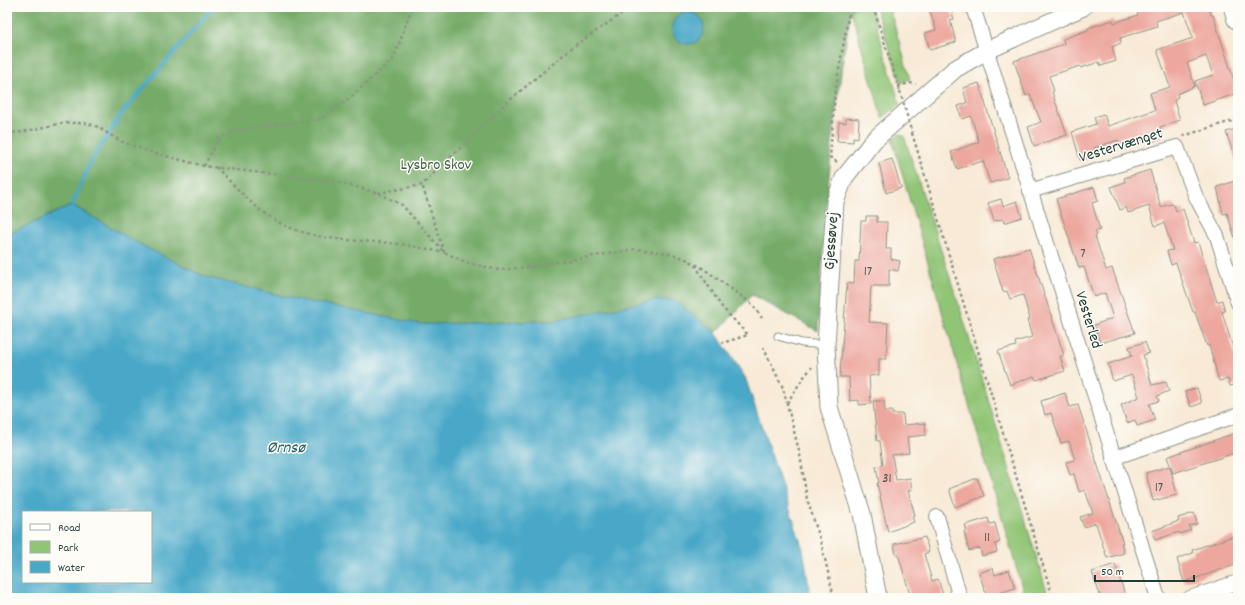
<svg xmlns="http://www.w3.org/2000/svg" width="1245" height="605" viewBox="0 0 1245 605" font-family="Dekko,sans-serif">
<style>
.green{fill:#91c576;stroke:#588155}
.forest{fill:#74aa67;stroke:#4a744e}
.water{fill:#49a8c8;stroke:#34727e;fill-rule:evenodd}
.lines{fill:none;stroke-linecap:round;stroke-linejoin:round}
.stream{stroke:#49a8c8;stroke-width:4}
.building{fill:#eda79f}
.service-casing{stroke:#8c9485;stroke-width:9}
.minor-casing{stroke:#8c9485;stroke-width:16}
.tertiary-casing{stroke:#8c9485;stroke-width:19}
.primary-casing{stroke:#8c9485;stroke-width:24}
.path{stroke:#8c9485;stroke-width:2.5;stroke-dasharray:3 3;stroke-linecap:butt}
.service{stroke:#fff;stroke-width:7}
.minor{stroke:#fff;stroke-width:14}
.tertiary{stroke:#fff;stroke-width:17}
.primary{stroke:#fff;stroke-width:22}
.path-bridge{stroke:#8c9485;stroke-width:2.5;stroke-dasharray:3 3;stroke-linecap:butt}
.labels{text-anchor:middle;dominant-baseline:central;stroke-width:3;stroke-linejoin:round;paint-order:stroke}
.number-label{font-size:14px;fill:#52584f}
.street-label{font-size:16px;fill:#1f3d34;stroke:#fdfcf7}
.park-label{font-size:16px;fill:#3c5f44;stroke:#fdfcf7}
.water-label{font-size:17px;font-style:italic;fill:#2e6268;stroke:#fdfcf7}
</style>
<rect width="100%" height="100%" fill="#fdfcf7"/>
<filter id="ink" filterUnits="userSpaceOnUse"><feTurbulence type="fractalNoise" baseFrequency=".025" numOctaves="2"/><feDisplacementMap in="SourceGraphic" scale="8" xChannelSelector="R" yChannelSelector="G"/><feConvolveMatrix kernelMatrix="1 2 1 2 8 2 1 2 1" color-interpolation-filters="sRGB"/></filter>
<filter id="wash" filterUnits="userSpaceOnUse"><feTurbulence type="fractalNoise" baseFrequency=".012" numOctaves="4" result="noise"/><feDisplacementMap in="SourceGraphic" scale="16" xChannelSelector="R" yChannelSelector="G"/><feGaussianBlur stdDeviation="0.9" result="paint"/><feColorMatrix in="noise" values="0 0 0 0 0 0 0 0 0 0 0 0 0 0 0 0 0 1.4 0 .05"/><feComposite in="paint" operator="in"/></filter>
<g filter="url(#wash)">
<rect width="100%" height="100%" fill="#f8ead6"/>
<!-- green -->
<g class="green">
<path d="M 855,7 L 871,7 L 900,105 L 882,118 L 851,10 Z"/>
<path d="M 875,7 L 889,7 L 910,79 L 901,83 Z"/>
<path d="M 898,134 L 904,136 L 964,321 L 1049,598 L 1025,598 L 892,139 Z"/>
</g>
<!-- forest -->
<path class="forest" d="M 7,7 L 855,7 L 851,10 C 832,118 824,222 818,331 L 752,295 L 716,333 L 673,300 L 654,300 L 553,321 L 421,324 L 286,297 L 206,277 L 143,246 L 72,205 L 7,235 Z"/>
<!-- water -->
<g class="water">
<circle cx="688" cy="28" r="16"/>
<path d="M 72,205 L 143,246 L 206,277 L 286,297 L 421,324 L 553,321 L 654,300 L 674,300 L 716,333 L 745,377 L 803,549 L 811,598 L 7,598 L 7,235 ZM 23,512 L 151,512 L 151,582 L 23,582 Z"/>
</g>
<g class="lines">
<!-- stream -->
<path class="stream" d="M 72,205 L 91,161 L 122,113 L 213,7"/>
</g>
<g id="blocks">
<!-- building -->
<g class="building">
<path d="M 929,7 L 950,7 L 954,19 L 950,20 L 956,42 L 930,50 L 925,33 L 936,30 Z"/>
<path d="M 1144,7 L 1209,7 L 1211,15 L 1213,15 L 1238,93 L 1203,105 L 1195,81 L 1213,75 L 1206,56 L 1187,63 L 1195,86 L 1177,94 L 1178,97 L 1174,101 L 1180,120 L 1160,127 L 1163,137 L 1151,141 L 1150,137 L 1120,147 L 1118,140 L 1094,148 L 1096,155 L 1080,160 L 1072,132 L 1096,124 L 1094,117 L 1104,114 L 1108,126 L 1155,110 L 1150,93 L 1170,87 L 1157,50 L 1193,38 L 1184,12 L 1156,21 L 1157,26 L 1120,38 L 1121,43 L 1112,47 L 1116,61 L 1101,66 L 1099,62 L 1081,68 L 1080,66 L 1049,76 L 1054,91 L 1052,92 L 1067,135 L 1034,146 L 1028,127 L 1041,122 L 1030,94 L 1026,96 L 1014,61 L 1064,44 L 1063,39 L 1088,30 L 1088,28 L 1113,20 L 1114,23 L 1138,15 L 1136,10 Z"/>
<path d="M 979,83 L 1008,178 L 990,183 L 983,161 L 957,169 L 951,152 L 979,142 L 971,116 L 962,119 L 958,106 L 967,103 L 963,88 Z"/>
<path d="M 846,118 L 859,119 L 858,138 L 853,137 L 853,142 L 837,141 L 839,122 L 846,123 Z"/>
<path d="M 1238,128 L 1238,160 L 1236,161 L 1226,132 Z"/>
<path d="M 892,159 L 901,188 L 886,193 L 879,163 Z"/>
<path d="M 1150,170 L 1161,207 L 1171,204 L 1174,205 L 1176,211 L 1183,209 L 1194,243 L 1198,242 L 1217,302 L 1222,300 L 1225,311 L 1222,312 L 1238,364 L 1238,384 L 1230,386 L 1228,379 L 1219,381 L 1209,345 L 1207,346 L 1195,312 L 1193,312 L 1176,263 L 1171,265 L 1167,251 L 1173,250 L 1164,223 L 1155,226 L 1149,206 L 1128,213 L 1126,207 L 1120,210 L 1111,187 L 1125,182 L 1124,178 Z"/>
<path d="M 1238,180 L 1238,241 L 1236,241 L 1227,213 L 1223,214 L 1217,187 Z"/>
<path d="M 1094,187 L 1098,201 L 1092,203 L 1100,230 L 1095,231 L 1097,235 L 1095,236 L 1106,270 L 1112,268 L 1135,333 L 1100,343 L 1094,325 L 1113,318 L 1105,293 L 1094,297 L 1084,267 L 1079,268 L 1056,199 Z"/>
<path d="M 1001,199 L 1003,206 L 1017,201 L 1022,217 L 1004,223 L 1003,219 L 994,221 L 988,203 Z"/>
<path d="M 866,216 L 877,216 L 877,222 L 887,222 L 886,249 L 891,249 L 891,259 L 900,261 L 898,271 L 889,269 L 889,286 L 871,286 L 869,322 L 888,323 L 886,359 L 879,359 L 879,375 L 869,376 L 871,404 L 859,405 L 859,400 L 850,401 L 849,377 L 840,377 L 841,360 L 847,283 L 854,284 L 855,261 L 859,261 L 861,221 L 866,221 Z"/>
<path d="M 1029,248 L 1064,355 L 1060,357 L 1065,371 L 1036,380 L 1034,376 L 1010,385 L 998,351 L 1016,346 L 1015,342 L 1032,337 L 1027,320 L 1030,319 L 1023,295 L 1010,299 L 1007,291 L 1003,292 L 993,259 Z"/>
<path d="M 1145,342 L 1149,353 L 1143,355 L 1152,385 L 1166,382 L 1169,391 L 1157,396 L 1159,401 L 1149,404 L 1155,420 L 1137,426 L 1135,420 L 1127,423 L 1121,405 L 1139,397 L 1132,375 L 1113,381 L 1108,364 L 1132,356 L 1129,347 Z"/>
<path d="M 1197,388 L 1202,403 L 1191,407 L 1185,392 Z"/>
<path d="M 1065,393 L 1070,407 L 1078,405 L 1123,543 L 1121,543 L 1124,553 L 1107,558 L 1096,523 L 1084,527 L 1080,517 L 1093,513 L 1085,490 L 1079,492 L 1074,474 L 1070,475 L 1066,462 L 1075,460 L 1069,441 L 1061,443 L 1051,413 L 1045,415 L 1041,401 Z"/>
<path d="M 873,401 L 884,401 L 885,411 L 892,411 L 892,414 L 903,414 L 904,425 L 925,423 L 926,435 L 907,437 L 909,453 L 892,455 L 896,480 L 910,478 L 912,490 L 908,491 L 915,515 L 912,516 L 914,522 L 888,532 L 877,483 L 879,483 L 876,466 L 883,465 L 880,441 L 877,441 Z"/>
<path d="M 1238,432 L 1238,452 L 1173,473 L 1167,457 Z"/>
<path d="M 1170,466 L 1177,495 L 1153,501 L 1146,473 Z"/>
<path d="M 977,478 L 984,496 L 955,507 L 949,489 Z"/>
<path d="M 1194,513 L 1197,524 L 1189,526 L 1191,530 L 1180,534 L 1179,532 L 1155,540 L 1152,531 L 1179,521 L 1178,518 Z"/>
<path d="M 988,518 L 990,524 L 995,523 L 1000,542 L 995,544 L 997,552 L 982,556 L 980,548 L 969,551 L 964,531 L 967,531 L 965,525 Z"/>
<path d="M 1234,536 L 1238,547 L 1238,564 L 1184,582 L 1177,559 L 1193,553 L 1192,550 Z"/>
<path d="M 925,537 L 929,552 L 924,554 L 932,581 L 938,579 L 944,598 L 911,598 L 898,554 L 896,555 L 894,544 Z"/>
<path d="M 1115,564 L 1126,598 L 1101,598 L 1092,572 Z"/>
<path d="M 993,568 L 995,575 L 1009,570 L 1015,588 L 987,597 L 979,573 Z"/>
</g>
</g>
</g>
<g filter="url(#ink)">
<use href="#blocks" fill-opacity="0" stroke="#8c9485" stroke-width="1"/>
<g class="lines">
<!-- service casing -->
<g class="service-casing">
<path id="service" d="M 778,336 L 802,343 L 826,345"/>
</g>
<!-- minor casing -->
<g class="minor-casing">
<g id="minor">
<path d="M 973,7 L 1158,598"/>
<path d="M 1030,191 L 1177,147 L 1196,197 L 1217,236 L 1238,303"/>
<path d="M 1113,458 L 1238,415"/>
<path d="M 937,517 L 960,598"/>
<path d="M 1190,598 L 1238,582"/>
</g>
</g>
<!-- tertiary casing -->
<g class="tertiary-casing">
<path id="tertiary" d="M 878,598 L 862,514 L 829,407 L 826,345 L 835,202 L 844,178 L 874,140 L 955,69 L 986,51 L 1083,7"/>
</g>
<!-- primary casing -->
<g class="primary-casing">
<path id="primary" d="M 1235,7 L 1238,18"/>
</g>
<!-- path -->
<g class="path">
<path d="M 873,7 L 900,91"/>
<path d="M 898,86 L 910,83 L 916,84"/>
<path d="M 7,131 L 17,133 L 63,123 L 85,123 L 96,126 L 120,141 L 154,153 L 204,166 L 338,182 L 378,193 L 402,205 L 444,252 L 468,263 L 499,270 L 529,267 L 636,249 L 662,252 L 684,258 L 704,269 L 751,303 L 762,318"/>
<path d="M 912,133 L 1053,598"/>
<path d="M 1183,136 L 1238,119"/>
<path d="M 837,162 L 830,157 L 835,92 L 850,7"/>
<path d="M 204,166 L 219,138 L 237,130 L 321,119 L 351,97 L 394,58 L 412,7"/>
<path d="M 216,167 C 236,187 255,210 280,223 C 319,243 358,239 399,244 C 414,246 429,250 444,252 L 422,185"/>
<path d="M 378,193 L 422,185 L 505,104 L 574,46 L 632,7"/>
<path d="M 695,265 L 722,307 L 748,335 L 722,343"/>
<path d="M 763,347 L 783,388 L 800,455 L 807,499 L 821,542 L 834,598"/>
<path d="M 787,403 L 803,378 L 812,367"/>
</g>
<!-- service -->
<use href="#service" class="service"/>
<!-- minor -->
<use href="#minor" class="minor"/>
<!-- tertiary -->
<use href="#tertiary" class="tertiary"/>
<!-- primary -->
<use href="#primary" class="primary"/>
<!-- path-bridge -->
<path class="path-bridge" d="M 900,91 L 912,133"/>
</g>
</g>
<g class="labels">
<!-- number labels -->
<g class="number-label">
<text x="1083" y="254">7</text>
<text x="868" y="272">17</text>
<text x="887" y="479">31</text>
<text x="1159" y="488">17</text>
<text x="987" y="538">11</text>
</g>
<!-- street labels -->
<g class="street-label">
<text transform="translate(1121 146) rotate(-17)">Vestervænget</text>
<text transform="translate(832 241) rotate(-86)">Gjessøvej</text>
<text transform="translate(1088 320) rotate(73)">Vesterled</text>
</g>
<!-- park labels -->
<g class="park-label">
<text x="436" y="165">Lysbro Skov</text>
</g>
<!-- water labels -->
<g class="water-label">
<text x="286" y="449">Ørnsø</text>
</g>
</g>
<!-- margin -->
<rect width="1245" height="605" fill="none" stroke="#fdfcf7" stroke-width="24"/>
<!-- legend -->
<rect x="22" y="511" width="130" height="72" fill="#fdfcf7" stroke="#a4b0a9"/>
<rect x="30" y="524" width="20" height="6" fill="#ffffff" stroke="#a4b0a9"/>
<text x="58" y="531" font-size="12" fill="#1f3d34">Road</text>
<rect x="30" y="541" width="20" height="12" fill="#91c576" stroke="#a4b0a9"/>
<text x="58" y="551" font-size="12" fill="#1f3d34">Park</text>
<rect x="30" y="561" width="20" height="12" fill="#49a8c8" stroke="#a4b0a9"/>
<text x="58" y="571" font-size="12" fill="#1f3d34">Water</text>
<!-- scale -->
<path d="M1095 575v6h99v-6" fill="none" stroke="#1f3d34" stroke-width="2"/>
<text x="1101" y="575" font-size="12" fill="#1f3d34" stroke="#fdfcf7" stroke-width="3" paint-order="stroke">50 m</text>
</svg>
